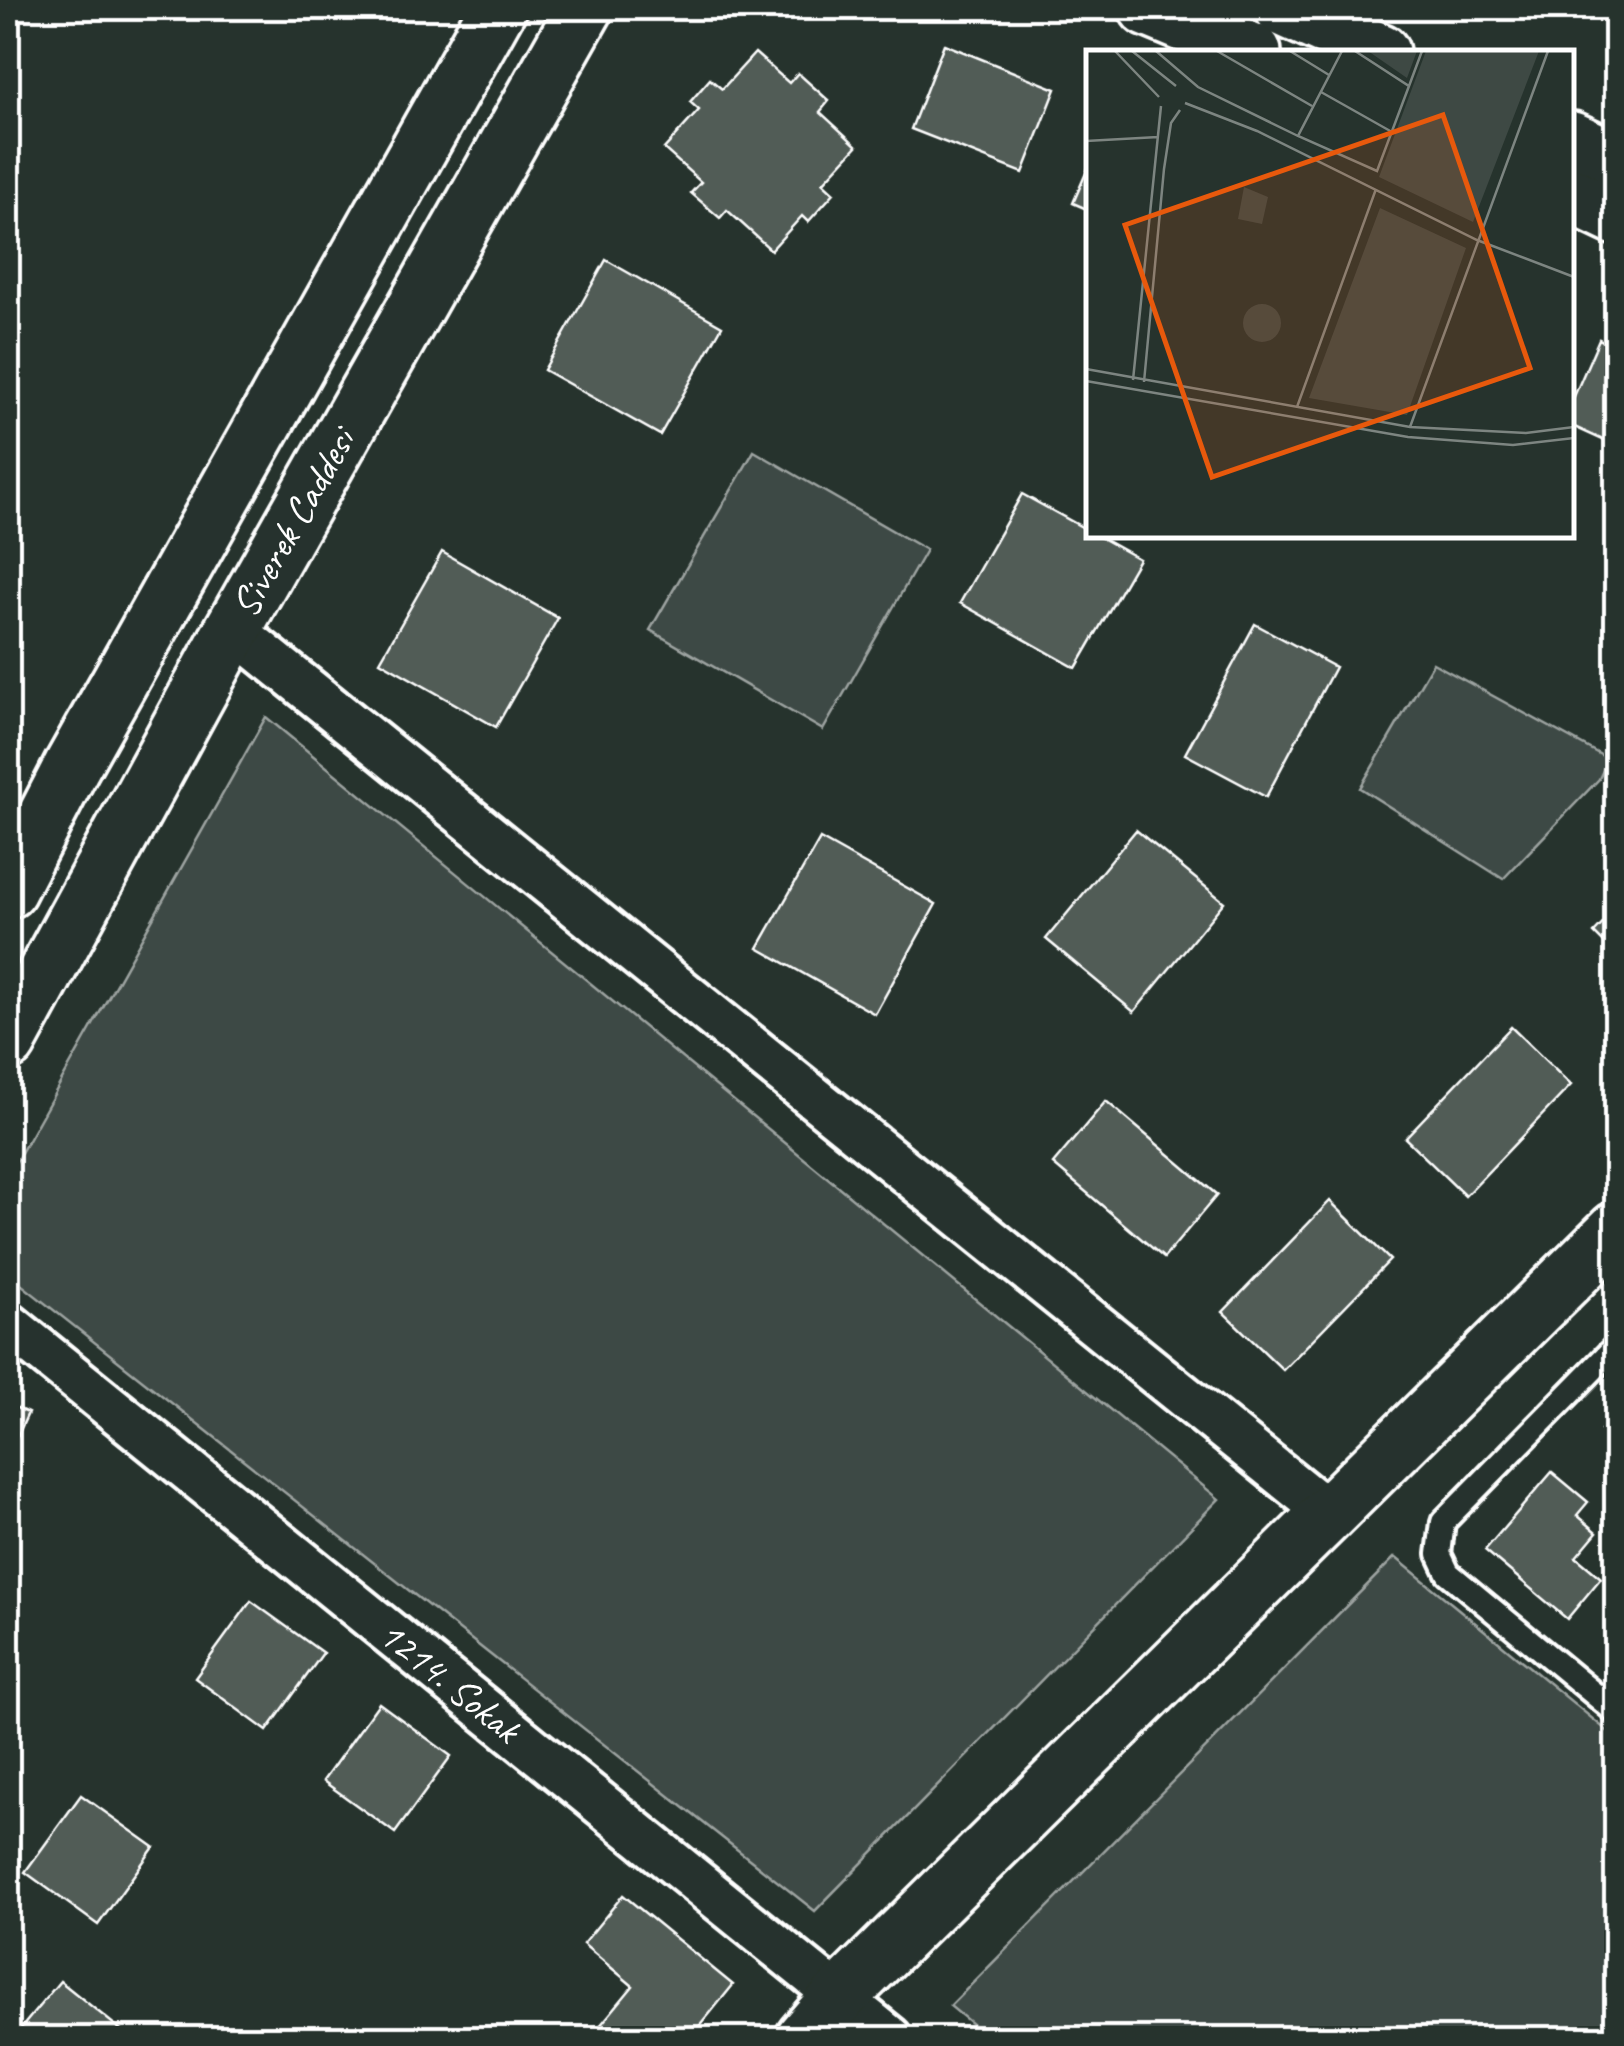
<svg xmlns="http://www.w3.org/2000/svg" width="1624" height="2046" viewBox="0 0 1624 2046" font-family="Caveat,sans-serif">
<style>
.green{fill:#3e4944;stroke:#9ea4a2;stroke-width:2.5}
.building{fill:#515c57;stroke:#fff;stroke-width:2.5}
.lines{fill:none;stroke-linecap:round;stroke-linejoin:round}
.lane-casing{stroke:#fff;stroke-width:30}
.street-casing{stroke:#fff;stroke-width:50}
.secondary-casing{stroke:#fff;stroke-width:62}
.primary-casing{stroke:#fff;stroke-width:62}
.lane{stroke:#26332d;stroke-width:22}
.street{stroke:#26332d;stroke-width:42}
.secondary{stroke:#26332d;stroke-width:55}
.primary{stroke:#26332d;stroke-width:55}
.labels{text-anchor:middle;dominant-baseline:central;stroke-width:9;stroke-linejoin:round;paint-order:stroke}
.street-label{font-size:40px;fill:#fff;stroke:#26332d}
.inset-road{fill:none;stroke:#7d8581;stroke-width:2.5}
.view{fill:#e8590c;fill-opacity:0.15;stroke:#e8590c;stroke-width:5}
.inset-edge{fill:none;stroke:#fff;stroke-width:5}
</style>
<rect width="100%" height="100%" fill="#26332d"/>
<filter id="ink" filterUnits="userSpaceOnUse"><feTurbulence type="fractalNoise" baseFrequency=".01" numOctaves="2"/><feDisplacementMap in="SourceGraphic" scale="20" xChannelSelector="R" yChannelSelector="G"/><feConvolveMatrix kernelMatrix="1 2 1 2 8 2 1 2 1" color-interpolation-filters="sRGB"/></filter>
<g filter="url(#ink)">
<!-- green -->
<g class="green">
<path d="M 754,451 L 926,550 L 823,730 L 650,630 Z"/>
<path d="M 1433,663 L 1608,759 L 1599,779 L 1503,879 L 1360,788 Z"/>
<path d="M 266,717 L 1219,1499 L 815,1911 L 8,1274 L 8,1176 Z"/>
<path d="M 1395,1557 L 1616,1738 L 1616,2038 L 989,2038 L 950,2006 Z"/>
</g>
<!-- building -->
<g class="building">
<path d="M 1573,8 L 1616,8 L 1616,27 Z"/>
<path d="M 944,44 L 1056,89 L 1023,173 L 911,129 Z"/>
<path d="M 755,53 L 789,83 L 798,73 L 829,101 L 820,112 L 857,146 L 823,183 L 834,193 L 808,222 L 802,216 L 771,250 L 727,210 L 720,218 L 691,193 L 701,182 L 664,149 L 699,110 L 690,102 L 710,79 L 722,89 Z"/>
<path d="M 1089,166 L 1089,210 L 1073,203 Z"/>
<path d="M 606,260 L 722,326 L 660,435 L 544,370 Z"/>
<path d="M 1599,339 L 1616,347 L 1616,446 L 1572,426 L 1572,401 Z"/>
<path d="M 1022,494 L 1089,531 L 1089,535 L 1096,535 L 1139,559 L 1076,668 L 960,603 Z"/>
<path d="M 442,552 L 558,618 L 496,727 L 380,661 Z"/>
<path d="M 1255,624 L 1335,667 L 1266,797 L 1185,754 Z"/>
<path d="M 1136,830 L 1224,902 L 1134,1012 L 1046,939 Z"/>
<path d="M 820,839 L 936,904 L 875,1014 L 758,948 Z"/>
<path d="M 1616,910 L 1616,955 L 1594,933 Z"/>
<path d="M 1511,1027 L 1571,1085 L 1465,1196 L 1405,1138 Z"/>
<path d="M 1106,1101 L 1217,1195 L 1164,1258 L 1053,1164 Z"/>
<path d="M 1330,1201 L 1390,1260 L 1283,1370 L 1223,1312 Z"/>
<path d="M 8,1404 L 28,1413 L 8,1457 Z"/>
<path d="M 1616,1412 L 1616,1442 L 1601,1430 Z"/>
<path d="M 1552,1472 L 1588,1502 L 1577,1515 L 1597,1532 L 1576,1557 L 1601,1578 L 1567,1619 L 1485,1550 Z"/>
<path d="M 251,1601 L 323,1653 L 267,1731 L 195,1678 Z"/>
<path d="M 379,1703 L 451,1756 L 395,1833 L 323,1781 Z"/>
<path d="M 81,1795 L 154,1847 L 98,1925 L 25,1872 Z"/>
<path d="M 623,1895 L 733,1985 L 690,2038 L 590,2038 L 633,1986 L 583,1944 Z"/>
<path d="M 60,1981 L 131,2038 L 13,2038 Z"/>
</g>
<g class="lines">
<!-- lane casing -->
<g class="lane-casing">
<path id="lane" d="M 1616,1346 L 1443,1522 L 1439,1554 L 1448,1573 L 1616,1712"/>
</g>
<!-- street casing -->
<g class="street-casing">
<g id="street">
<path d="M 233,629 L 1331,1515"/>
<path id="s1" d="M 8,1324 L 890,2038"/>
</g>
</g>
<!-- secondary casing -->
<g class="secondary-casing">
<g id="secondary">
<path d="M 1147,8 L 1253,52"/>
<path d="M 1283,8 L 1381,52"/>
<path d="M 1572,140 L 1616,160"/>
<path d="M 1572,196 L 1616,217"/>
<path d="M 804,2038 L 839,1997 L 1616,1230"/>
</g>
</g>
<!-- primary casing -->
<g class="primary-casing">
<g id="primary">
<path d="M 8,890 L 72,766 L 498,8"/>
<path id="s2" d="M 8,1042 L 233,629 L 585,8"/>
</g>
</g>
<!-- lane -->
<use href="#lane" class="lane"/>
<!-- street -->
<use href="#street" class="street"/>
<!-- secondary -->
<use href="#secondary" class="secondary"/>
<!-- primary -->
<use href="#primary" class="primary"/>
</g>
</g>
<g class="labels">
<!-- street labels -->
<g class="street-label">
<text stroke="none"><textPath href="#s2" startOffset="592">Siverek Caddesi</textPath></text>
<text stroke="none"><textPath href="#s1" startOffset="568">1214. Sokak</textPath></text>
</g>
</g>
<!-- overview -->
<g transform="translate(1086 50)">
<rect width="488" height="488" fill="#26332d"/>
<path d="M 282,1 L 331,1 L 321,28 ZM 340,1 L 453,1 L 387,172 L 293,127 ZM 158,137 L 182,147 L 176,174 L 152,169 ZM 294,158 L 380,198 L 321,365 L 223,348 ZM157 273a19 19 0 1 1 38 0a19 19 0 1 1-38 0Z" fill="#3e4944"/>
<path class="inset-road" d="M 29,1 L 73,47M 46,1 L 90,36M 70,1 L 112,37 L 212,86M 131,1 L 226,56M 204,1 L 243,25M 256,1 L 212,86 L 291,121 L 323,36M 269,1 L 323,36 L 336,1M 235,42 L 306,82M 99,53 L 171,81 L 391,190 L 488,227M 0,91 L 72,87M 0,319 L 324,377 L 440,383 L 488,377M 47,330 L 75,56M 0,331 L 322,387 L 427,395 L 488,388M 58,332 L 78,119 L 85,73 L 94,60M 211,357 L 290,139M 324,377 L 462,1"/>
<path class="view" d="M 357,65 L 444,318 L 126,427 L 39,175 Z"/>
<rect width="488" height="488" class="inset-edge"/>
</g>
<!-- margin -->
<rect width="1624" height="2046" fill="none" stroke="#26332d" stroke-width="40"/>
<rect x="20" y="20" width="1584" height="2006" fill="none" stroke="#fff" stroke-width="4" filter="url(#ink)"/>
</svg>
